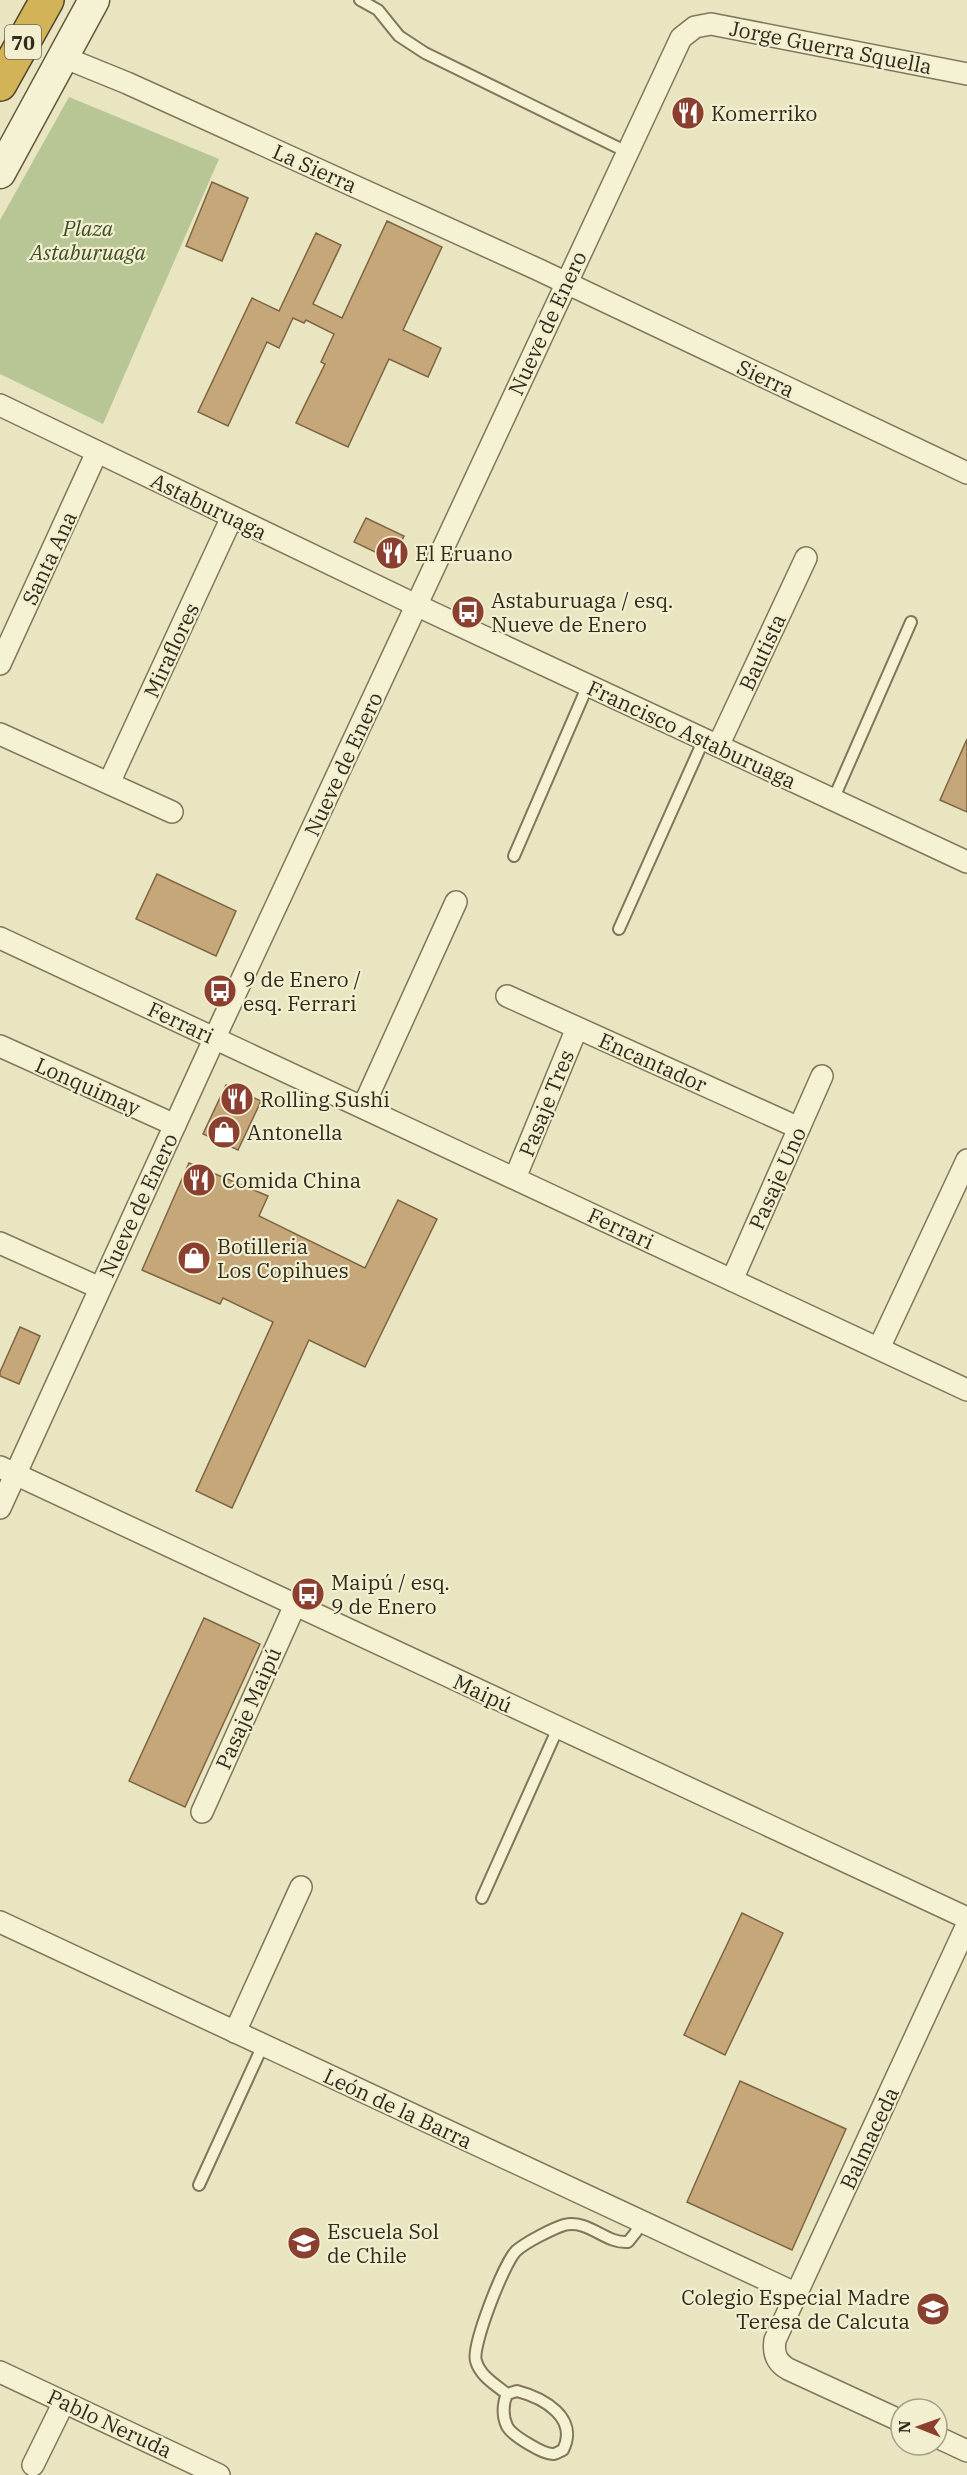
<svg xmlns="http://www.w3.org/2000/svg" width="967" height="2475" viewBox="0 0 967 2475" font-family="'IBM Plex Serif',serif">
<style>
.green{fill:#b8c696}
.building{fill:#c5a77a;stroke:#7e6542;stroke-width:1.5}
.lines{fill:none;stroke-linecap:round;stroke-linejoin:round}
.service-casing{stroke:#81765a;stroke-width:14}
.minor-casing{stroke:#81765a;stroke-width:24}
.secondary-casing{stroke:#63573d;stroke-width:33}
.motorway-casing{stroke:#4f442e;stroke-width:36}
.service{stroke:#f5f1d3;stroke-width:10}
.minor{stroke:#f5f1d3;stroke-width:21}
.secondary{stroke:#f5f1d3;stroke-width:30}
.motorway{stroke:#d3b357;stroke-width:33}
.labels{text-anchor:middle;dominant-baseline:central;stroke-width:4.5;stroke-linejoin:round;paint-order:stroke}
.shield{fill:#f2eed0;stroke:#6c6653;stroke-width:1.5}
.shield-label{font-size:20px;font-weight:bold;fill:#322b1d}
.street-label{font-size:21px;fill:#322b1d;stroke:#f2eed0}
.poi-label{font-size:21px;fill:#322b1d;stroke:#f2eed0;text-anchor:start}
.park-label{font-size:21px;font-style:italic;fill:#3c4d25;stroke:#f2eed0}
</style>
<rect width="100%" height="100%" fill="#eae5c1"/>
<!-- green -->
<path class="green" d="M 69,97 L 219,159 L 103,424 L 0,374 L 0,220 Z"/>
<!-- building -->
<g class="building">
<path d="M 682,101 L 701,108 L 695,126 L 676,119 Z"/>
<path d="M 212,182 L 248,198 L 222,261 L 186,246 Z"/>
<path d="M 387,221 L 442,247 L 403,330 L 441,348 L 428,377 L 389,359 L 348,447 L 296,423 L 325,364 L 321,362 L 334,334 L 306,320 L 304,323 L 293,318 L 279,348 L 267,342 L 228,426 L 198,412 L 252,298 L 279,311 L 316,233 L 341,245 L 313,304 L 342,318 Z"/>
<path d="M 366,518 L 404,536 L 392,560 L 354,542 Z"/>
<path d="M 967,739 L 967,812 L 940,800 Z"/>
<path d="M 157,874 L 236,911 L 216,956 L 136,919 Z"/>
<path d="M 226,1085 L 261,1101 L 238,1150 L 203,1134 Z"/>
<path d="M 189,1163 L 268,1196 L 259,1216 L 365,1268 L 398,1200 L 437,1219 L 365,1367 L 309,1340 L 232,1508 L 196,1491 L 273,1322 L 223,1298 L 220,1304 L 142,1270 Z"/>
<path d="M 20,1327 L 40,1336 L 19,1384 L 0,1376 L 0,1372 Z"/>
<path d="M 204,1618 L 260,1644 L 185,1807 L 129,1781 Z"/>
<path d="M 742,1913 L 783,1933 L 725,2055 L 684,2035 Z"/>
<path d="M 740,2081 L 846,2129 L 792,2250 L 687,2202 Z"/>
</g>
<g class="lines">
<!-- service casing -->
<g class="service-casing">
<g id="service">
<path d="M 360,0 L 378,10 L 399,36 L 425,53 L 627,152"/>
<path d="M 833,800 L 911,622"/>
<path d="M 514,856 L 588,685"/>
<path d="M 619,929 L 704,739"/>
<path d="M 482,1898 L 558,1728"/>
<path d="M 199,2185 L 263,2045"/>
<path d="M 517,2391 C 544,2398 579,2418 563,2450 C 560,2451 558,2453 554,2454 C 544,2455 511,2435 507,2426 C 502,2416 503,2403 507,2394 Z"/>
<path d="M 507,2394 C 496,2385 480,2376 476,2361 C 471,2347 504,2263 516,2251 C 526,2242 552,2229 564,2225 C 589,2219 605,2244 628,2242 L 636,2232 L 639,2220"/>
</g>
</g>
<!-- minor casing -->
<g class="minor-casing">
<g id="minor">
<path d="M 63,57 L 127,83 L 537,269 L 967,473"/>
<path d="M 0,405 L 418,606 L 967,862"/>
<path d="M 0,664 L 97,452"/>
<path d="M 0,734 L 172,812"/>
<path d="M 718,746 L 806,558"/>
<path d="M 109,783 L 232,517"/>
<path d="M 0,938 L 967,1390"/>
<path d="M 507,996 L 799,1128"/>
<path d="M 0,1046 L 175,1125"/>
<path d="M 363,1107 L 456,902"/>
<path d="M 515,1178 L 577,1028"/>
<path d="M 0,1243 L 100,1288"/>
<path d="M 732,1280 L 822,1076"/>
<path d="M 879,1348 L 967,1160"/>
<path d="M 0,1467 L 967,1918"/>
<path d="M 0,1508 L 222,1022 L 681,38 L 695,27 L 711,24 L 967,74"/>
<path d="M 202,1812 L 295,1605"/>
<path d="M 0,1922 L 797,2294"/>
<path d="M 235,2032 L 301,1887"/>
<path d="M 0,2372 L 219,2475"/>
<path d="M 901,2421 L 788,2369 C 776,2362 773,2353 775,2340 L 967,1925"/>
<path d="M 937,2437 L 967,2451"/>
<path d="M 33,2465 L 64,2402"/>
</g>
</g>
<!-- secondary casing -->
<g class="secondary-casing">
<path id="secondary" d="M 0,173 L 94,0"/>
</g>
<!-- motorway casing -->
<g class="motorway-casing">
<path id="motorway" d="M 0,84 L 47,0"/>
</g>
<!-- service -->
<use href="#service" class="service"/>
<!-- minor -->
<use href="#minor" class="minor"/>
<!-- secondary -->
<use href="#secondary" class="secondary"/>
<!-- motorway -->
<use href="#motorway" class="motorway"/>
</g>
<!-- icons -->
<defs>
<g id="restaurant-disc" transform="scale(1.725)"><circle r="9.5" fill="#8b3f2f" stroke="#f2eed0"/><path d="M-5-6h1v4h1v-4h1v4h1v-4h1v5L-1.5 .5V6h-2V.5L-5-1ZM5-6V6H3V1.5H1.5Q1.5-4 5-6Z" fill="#fff"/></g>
<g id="bus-disc" transform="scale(1.725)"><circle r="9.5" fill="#8b3f2f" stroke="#f2eed0"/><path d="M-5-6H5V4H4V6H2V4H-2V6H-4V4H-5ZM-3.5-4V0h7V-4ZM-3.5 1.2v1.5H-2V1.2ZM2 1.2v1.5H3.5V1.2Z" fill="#fff"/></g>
<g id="shop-disc" transform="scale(1.725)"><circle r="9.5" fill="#8b3f2f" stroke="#f2eed0"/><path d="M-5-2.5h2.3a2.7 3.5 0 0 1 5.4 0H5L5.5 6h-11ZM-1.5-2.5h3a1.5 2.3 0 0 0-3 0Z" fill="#fff"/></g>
<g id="school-disc" transform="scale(1.725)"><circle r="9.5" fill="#8b3f2f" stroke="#f2eed0"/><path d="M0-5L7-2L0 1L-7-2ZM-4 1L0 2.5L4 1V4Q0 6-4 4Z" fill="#fff"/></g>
</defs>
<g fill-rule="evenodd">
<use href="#restaurant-disc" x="688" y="113"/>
<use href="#restaurant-disc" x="392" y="553"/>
<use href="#bus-disc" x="468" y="612"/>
<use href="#bus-disc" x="220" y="991"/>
<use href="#restaurant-disc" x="237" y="1099"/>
<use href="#shop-disc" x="224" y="1132"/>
<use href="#restaurant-disc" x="199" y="1180"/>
<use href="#shop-disc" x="194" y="1258"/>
<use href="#bus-disc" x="308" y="1594"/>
<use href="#school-disc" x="304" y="2243"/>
<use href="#school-disc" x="933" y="2309"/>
</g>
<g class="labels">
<!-- shield labels -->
<rect class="shield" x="5" y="25" width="36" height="34" rx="4.5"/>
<g class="shield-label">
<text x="23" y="42">70</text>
</g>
<!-- street labels -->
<g class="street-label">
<text transform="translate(831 47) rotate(11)">Jorge Guerra Squella</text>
<text transform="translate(315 168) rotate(24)">La Sierra</text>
<text transform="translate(547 323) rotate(-65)">Nueve de Enero</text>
<text transform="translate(766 378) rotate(25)">Sierra</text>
<text transform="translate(209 506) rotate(26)">Astaburuaga</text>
<text transform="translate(49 558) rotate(-65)">Santa Ana</text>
<text transform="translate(171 650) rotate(-65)">Miraflores</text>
<text transform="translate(762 652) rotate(-65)">Bautista</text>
<text transform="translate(692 734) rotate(25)">Francisco Astaburuaga</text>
<text transform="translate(343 764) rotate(-65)">Nueve de Enero</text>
<text transform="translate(181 1022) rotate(25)">Ferrari</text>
<text transform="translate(653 1062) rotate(24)">Encantador</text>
<text transform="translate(88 1086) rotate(24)">Lonquimay</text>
<text transform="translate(546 1103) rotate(-68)">Pasaje Tres</text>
<text transform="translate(777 1178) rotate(-66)">Pasaje Uno</text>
<text transform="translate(138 1205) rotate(-65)">Nueve de Enero</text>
<text transform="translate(621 1228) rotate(25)">Ferrari</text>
<text transform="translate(483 1693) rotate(25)">Maipú</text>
<text transform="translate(248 1708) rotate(-66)">Pasaje Maipú</text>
<text transform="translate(398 2108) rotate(25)">León de la Barra</text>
<text transform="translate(869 2138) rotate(-65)">Balmaceda</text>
<text transform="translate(110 2423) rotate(25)">Pablo Neruda</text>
</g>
<!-- poi labels -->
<g class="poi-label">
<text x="711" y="113">Komerriko</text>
<text x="415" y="553">El Eruano</text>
<text x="491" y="600">Astaburuaga / esq.<tspan x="491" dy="24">Nueve de Enero</tspan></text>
<text x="243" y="979">9 de Enero /<tspan x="243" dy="24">esq. Ferrari</tspan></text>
<text x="260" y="1099">Rolling Sushi</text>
<text x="247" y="1132">Antonella</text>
<text x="222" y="1180">Comida China</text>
<text x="217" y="1246">Botilleria<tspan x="217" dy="24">Los Copihues</tspan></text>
<text x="331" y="1582">Maipú / esq.<tspan x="331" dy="24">9 de Enero</tspan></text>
<text x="327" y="2231">Escuela Sol<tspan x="327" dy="24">de Chile</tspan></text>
<text x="910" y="2297" text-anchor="end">Colegio Especial Madre<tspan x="910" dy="24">Teresa de Calcuta</tspan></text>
</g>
<!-- park labels -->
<g class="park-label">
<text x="88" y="228">Plaza<tspan x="88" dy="24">Astaburuaga</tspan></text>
</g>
</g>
<!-- north arrow -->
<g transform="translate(919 2427) rotate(271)"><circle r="28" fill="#f2eed0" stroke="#a5a088" stroke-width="1.5"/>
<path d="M0-4.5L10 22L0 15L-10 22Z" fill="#8b3f2f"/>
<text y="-9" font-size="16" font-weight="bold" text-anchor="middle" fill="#322b1d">N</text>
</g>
</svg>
